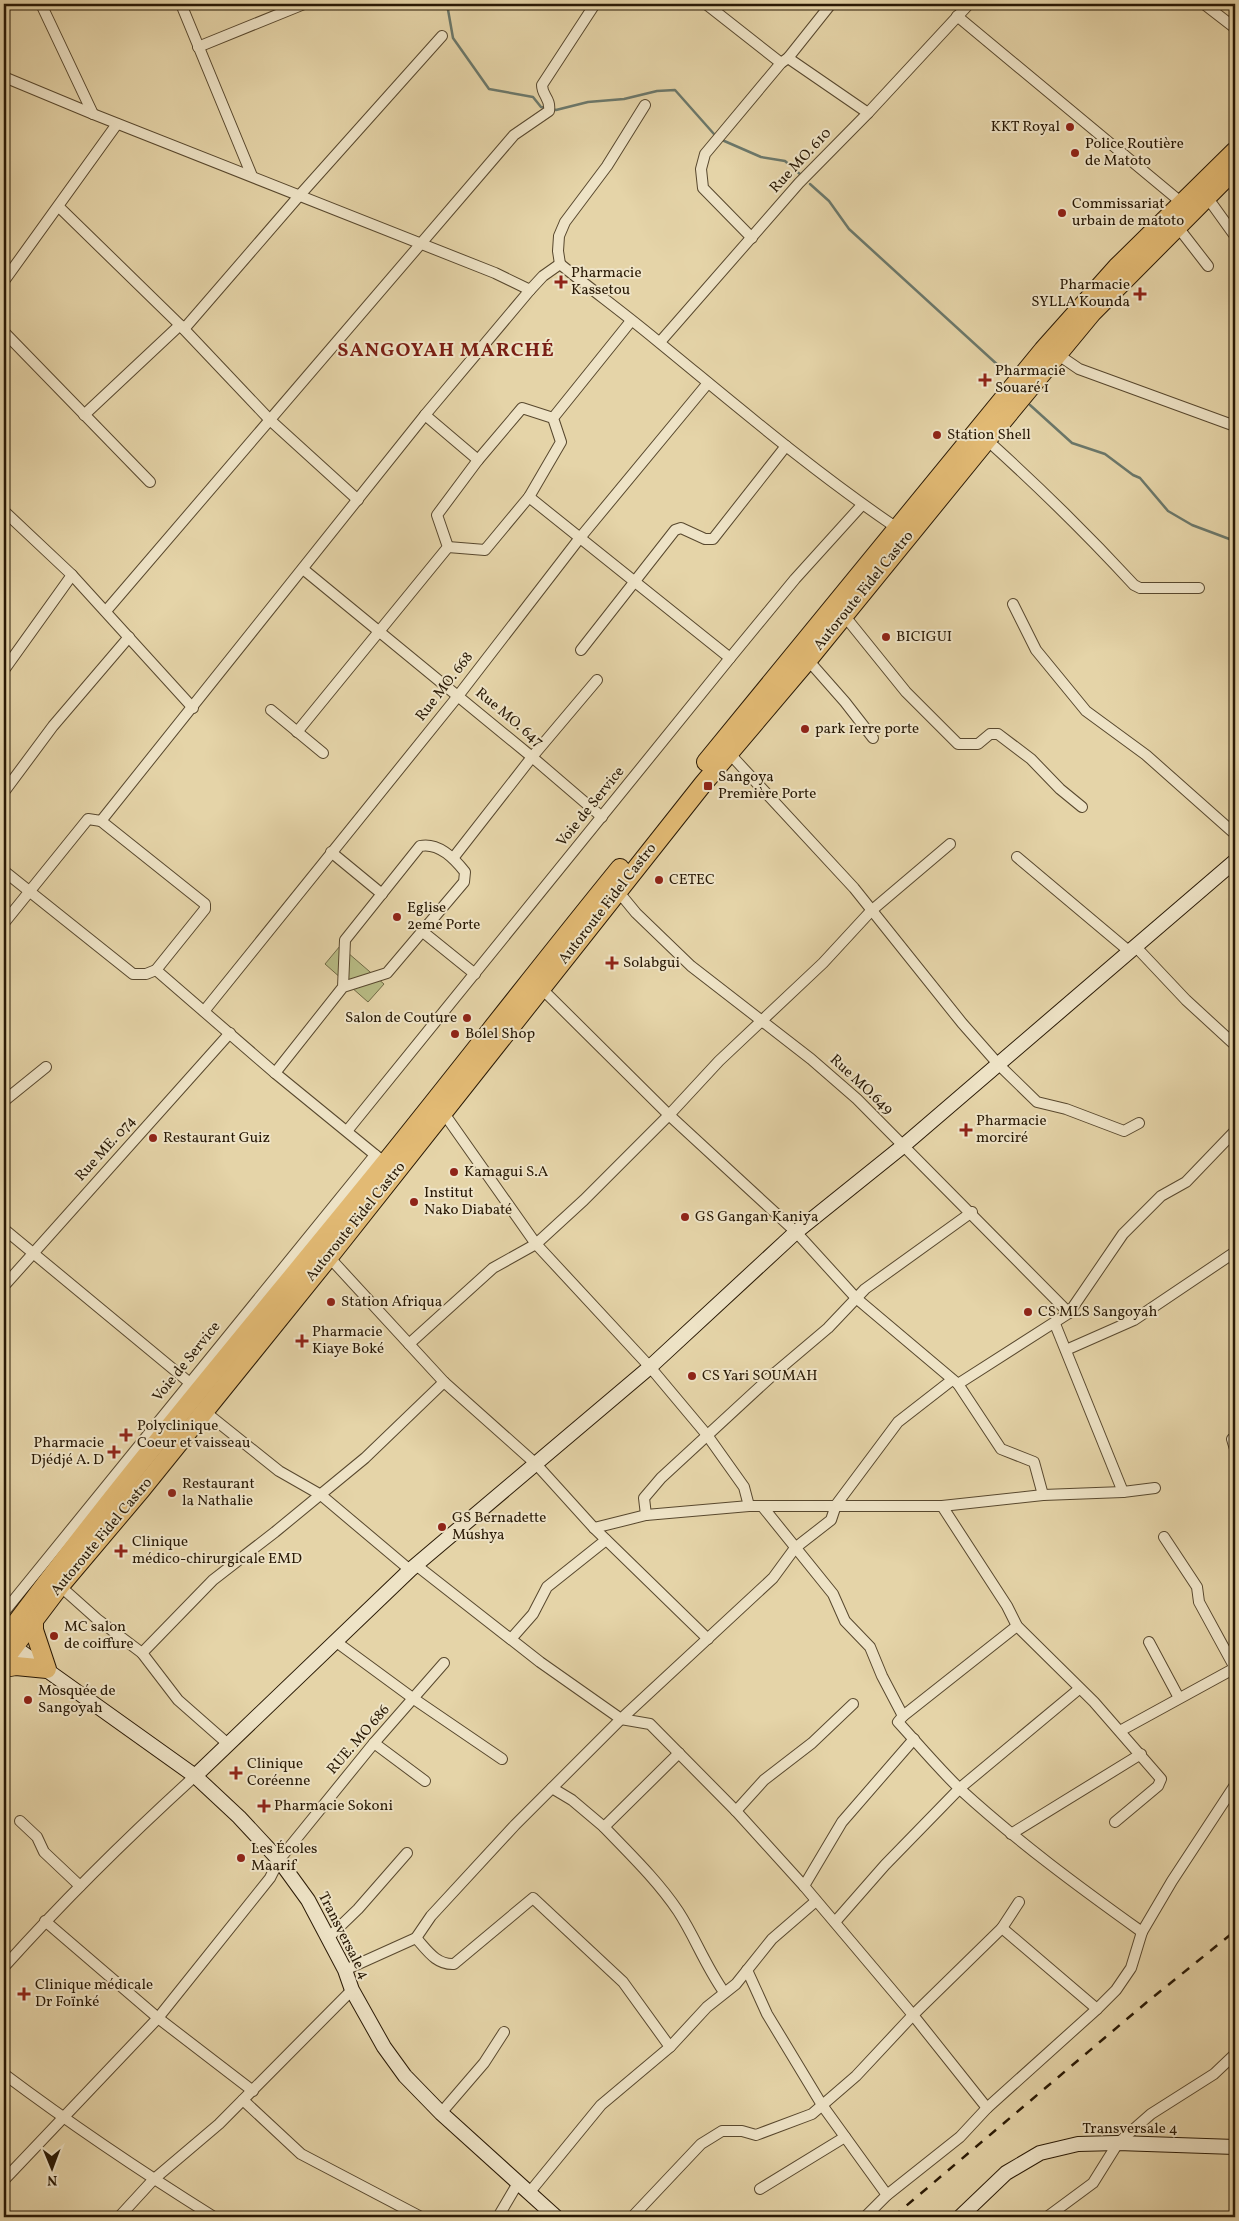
<svg xmlns="http://www.w3.org/2000/svg" width="1239" height="2221" viewBox="0 0 1239 2221" font-family="Vollkorn,serif">
<style>
.garden{fill:#b8bc85;stroke:#706a45}
.lines{fill:none;stroke-linecap:round;stroke-linejoin:round}
.stream{stroke:#6b786b;stroke-width:2.5}
.street-casing{stroke:#58482e;stroke-width:12}
.secondary-casing{stroke:#291905;stroke-width:16}
.highway-casing{stroke:#291905;stroke-width:20}
.street{stroke:#eee3c6;stroke-width:10}
.secondary{stroke:#eee3c6;stroke-width:14}
.highway{stroke:#e2ba74;stroke-width:18}
.rail{stroke:#291905;stroke-width:2.5;stroke-dasharray:9 9;stroke-linecap:butt}
.poi-dot{fill:#8f2418;stroke:#eee3c6;stroke-width:2}
.labels{text-anchor:middle;dominant-baseline:central;stroke-width:4;stroke-linejoin:round;paint-order:stroke}
.poi-label{font-size:15px;fill:#291905;stroke:#eee3c6;text-anchor:start}
.street-label{font-size:15px;fill:#291905;stroke:#eee3c6}
.district-label{font-size:20px;font-weight:bold;letter-spacing:1px;fill:#7a1f14;stroke:#eee3c6}
</style>
<rect width="100%" height="100%" fill="#e5d4a8"/>
<filter id="stains"><feTurbulence type="fractalNoise" baseFrequency=".004" numOctaves="4"/><feColorMatrix values="0 0 0 0 .2 0 0 0 0 .09 0 0 0 0 .02 0 0 0 .5 -.17"/></filter>
<radialGradient id="worn" r=".72"><stop offset=".6" stop-color="#630" stop-opacity="0"/><stop offset="1" stop-color="#630" stop-opacity=".3"/></radialGradient>
<!-- garden -->
<path class="garden" d="M 340,946 L 384,984 L 368,1002 L 325,964 Z"/>
<g class="lines">
<!-- stream -->
<g class="stream">
<path d="M 447,4 L 453,38 L 489,89 L 533,97 L 541,107 L 547,108"/>
<path d="M 552,109 L 556,110 L 588,102 L 624,99 L 657,91 L 675,90 L 714,134"/>
<path d="M 722,140 L 761,157 L 785,161 L 801,175"/>
<path d="M 810,184 L 829,201 L 849,229 L 1000,367"/>
<path d="M 1030,405 L 1072,443 L 1105,454 L 1133,475 L 1140,478 L 1168,511 L 1192,525 L 1232,540 L 1235,545"/>
</g>
<!-- street casing -->
<g class="street-casing">
<g id="street">
<path d="M 41,4 L 93,114"/>
<path d="M 181,4 L 252,176"/>
<path d="M 706,4 L 781,63"/>
<path d="M 1204,4 L 1235,28"/>
<path d="M 957,16 L 1182,203"/>
<path d="M 198,47 L 304,4"/>
<path d="M 788,58 L 868,113"/>
<path d="M 4,77 L 93,114 L 495,273 L 530,290 L 543,276 L 560,264 C 593,291 628,316 661,344 C 738,407 814,472 897,528"/>
<path d="M 1207,197 L 1235,236"/>
<path d="M 59,207 L 180,325 L 270,420 L 358,500"/>
<path d="M 1177,226 L 1208,266"/>
<path d="M 752,238 L 703,188 L 701,169 L 705,154 L 781,63 L 788,58 L 831,4"/>
<path d="M 560,264 L 558,251 L 559,236 L 565,222 L 607,166 L 645,105"/>
<path d="M 4,281 L 117,124"/>
<path d="M 184,329 L 299,196 L 442,36"/>
<path d="M 4,332 L 150,482"/>
<path d="M 660,342 L 799,183 L 868,113 L 969,4"/>
<path d="M 1057,354 L 1079,369 L 1235,426"/>
<path d="M 84,415 L 180,325"/>
<path d="M 425,415 L 478,460"/>
<path d="M 987,440 C 1038,486 1087,534 1134,585 L 1140,588 L 1199,588"/>
<path d="M 529,497 L 730,658"/>
<path d="M 4,511 L 72,575 L 193,708"/>
<path d="M 448,547 L 485,550 L 529,497 L 561,442 L 553,418 L 631,321"/>
<path d="M 303,569 L 532,757 L 602,817"/>
<path d="M 1013,604 L 1036,650 L 1086,711 L 1146,755 L 1235,834"/>
<path d="M 106,611 L 514,135 L 549,111 C 551,98 542,96 542,85 L 595,4"/>
<path d="M 843,614 L 906,692 L 958,744 L 978,744 L 990,734 L 998,734 L 1031,759 L 1060,789 L 1082,807"/>
<path d="M 581,650 L 675,530 L 681,528 L 705,539 L 713,539 L 786,446"/>
<path d="M 808,660 L 845,702 L 873,738"/>
<path d="M 4,670 L 72,575"/>
<path d="M 271,710 L 323,753"/>
<path d="M 297,732 L 448,547 L 437,515 L 478,460 L 522,408 L 553,418"/>
<path d="M 729,753 L 854,888 L 962,1023 L 999,1065 L 1037,1102 L 1066,1109 L 1124,1131 L 1139,1123"/>
<path d="M 4,792 L 53,726 L 129,637"/>
<path d="M 331,852 L 382,894"/>
<path d="M 454,857 L 532,757 L 597,680"/>
<path d="M 1017,857 L 1130,952"/>
<path d="M 4,871 L 133,974 L 146,974 L 156,970 L 205,909 L 205,904 L 101,821 L 425,415 L 530,290"/>
<path d="M 617,890 L 636,913 L 691,966 L 811,1059 L 857,1099 L 1069,1313 L 958,1384"/>
<path d="M 4,923 L 88,819 L 101,821"/>
<path d="M 423,932 L 475,974"/>
<path d="M 1136,947 L 1186,1000 L 1235,1045"/>
<path d="M 156,970 L 275,1073 L 379,1158"/>
<path d="M 542,989 L 669,1115 L 796,1232 L 856,1298 L 958,1384 L 1001,1449 L 1034,1462 L 1043,1495"/>
<path d="M 205,1010 L 458,696 L 579,539 L 708,383"/>
<path d="M 275,1073 L 343,987 L 345,940 L 420,846 C 439,842 455,859 465,872 L 464,882 L 387,973 L 343,987"/>
<path d="M 4,1101 L 46,1067"/>
<path d="M 443,1112 L 536,1244 L 650,1367 L 707,1435 L 744,1487 L 749,1506"/>
<path d="M 347,1131 L 730,658 L 795,579 L 862,505"/>
<path d="M 4,1229 L 190,1383"/>
<path d="M 329,1257 L 444,1382 L 536,1464 L 594,1528 L 708,1639"/>
<path d="M 4,1286 L 230,1033"/>
<path d="M 1069,1313 L 1123,1234 L 1161,1196 L 1186,1182 L 1235,1131"/>
<path d="M 1055,1324 L 1123,1492"/>
<path d="M 409,1344 L 493,1268 L 536,1244 L 584,1200 L 669,1115 L 719,1061 L 823,963 L 871,911 L 950,844"/>
<path d="M 1066,1350 L 1134,1320 L 1235,1252"/>
<path d="M 204,1411 L 279,1471 L 321,1495 L 410,1570"/>
<path d="M 1232,1439 L 1235,1449"/>
<path d="M 762,1506 L 833,1594 L 845,1621 L 870,1647 L 882,1676 L 903,1716"/>
<path d="M 942,1506 L 1007,1606 L 1017,1626 L 1094,1702 L 1161,1779 L 1158,1786 L 1115,1822"/>
<path d="M 646,1515 L 644,1498 L 661,1478 L 776,1372 L 828,1328 L 865,1289 L 972,1212"/>
<path d="M 594,1528 L 646,1515 L 749,1506 L 942,1506 L 1043,1495 L 1123,1492 L 1155,1488"/>
<path d="M 416,1565 L 540,1662 L 621,1719 L 650,1724 L 736,1811 L 804,1886 L 913,2015 L 987,2108"/>
<path d="M 60,1586 L 97,1619 L 142,1653 L 213,1580 L 275,1532 L 365,1458 L 444,1382"/>
<path d="M 4,1612 L 375,1155"/>
<path d="M 1017,1626 L 903,1716 L 898,1722 C 919,1745 939,1769 961,1790 C 1018,1842 1079,1887 1142,1932"/>
<path d="M 511,1639 L 533,1614 L 547,1587 L 606,1540"/>
<path d="M 335,1641 L 414,1699 L 502,1759"/>
<path d="M 1149,1642 L 1179,1698"/>
<path d="M 142,1653 L 178,1700 L 228,1744"/>
<path d="M 1120,1731 L 1235,1668 L 1199,1602 L 1197,1587 L 1164,1537"/>
<path d="M 374,1743 L 425,1781"/>
<path d="M 679,1753 L 604,1827 C 629,1853 658,1881 678,1911 C 695,1937 705,1965 724,1992"/>
<path d="M 552,1788 L 572,1800 L 604,1827"/>
<path d="M 736,1811 L 764,1780 L 812,1743 L 853,1704"/>
<path d="M 20,1821 L 37,1837 L 44,1852 L 80,1886"/>
<path d="M 1011,1834 L 1141,1754"/>
<path d="M 804,1886 L 842,1822 L 914,1739"/>
<path d="M 45,1921 L 158,2018 L 253,2091"/>
<path d="M 835,1922 L 885,1865 L 960,1788 L 1079,1689"/>
<path d="M 1002,1928 L 1019,1902"/>
<path d="M 329,1937 L 358,1909 L 407,1853"/>
<path d="M 416,1938 C 427,1950 436,1965 454,1964 L 533,1898 L 623,1982 L 670,2047"/>
<path d="M 4,1967 C 64,1900 128,1837 195,1776"/>
<path d="M 345,1970 L 416,1938 L 431,1916 L 515,1825 L 621,1719 L 773,1578 L 795,1548 L 831,1520 L 836,1505 L 898,1422 L 952,1380"/>
<path d="M 747,1970 L 767,2014 L 822,2105 L 887,2195"/>
<path d="M 4,2074 C 72,2125 142,2172 214,2217"/>
<path d="M 243,2100 L 301,2154 L 421,2217"/>
<path d="M 441,2113 L 484,2063 L 504,2032"/>
<path d="M 4,2180 L 158,2018 L 270,1878 L 279,1860 L 374,1743 L 444,1663"/>
<path d="M 760,2189 L 845,2137"/>
<path d="M 529,2193 L 601,2105 L 670,2047 L 707,2007 L 736,1984 L 772,1939 L 816,1901"/>
<path d="M 119,2217 L 153,2180 L 219,2124 L 352,1990"/>
<path d="M 498,2217 L 518,2183"/>
<path d="M 632,2217 L 701,2144 L 722,2131 L 742,2131 L 756,2135 L 812,2114 L 856,2076 L 913,2015 L 1002,1928 L 1097,2009"/>
<path d="M 865,2217 L 887,2195 L 960,2137 L 987,2108 L 1097,2009 L 1116,1990 L 1131,1968 L 1142,1932 L 1172,1881 L 1235,1785"/>
<path d="M 1047,2217 L 1093,2183 L 1118,2143 L 1151,2114 L 1214,2074 L 1235,2054"/>
</g>
</g>
<!-- secondary casing -->
<g class="secondary-casing">
<g id="secondary">
<path d="M 6,1641 L 195,1776 L 239,1817 L 279,1860 L 308,1900 L 345,1970 L 352,1990 L 384,2047 L 405,2076 L 441,2113 L 556,2217"/>
<path d="M 195,1776 L 410,1570 L 650,1367 L 796,1232 L 903,1146 L 1235,861"/>
<path d="M 960,2217 L 1006,2173 L 1040,2153 L 1078,2144 L 1118,2143 L 1235,2147"/>
</g>
</g>
<!-- highway casing -->
<g class="highway-casing">
<g id="highway">
<path d="M 706,762 L 1043,350 L 1117,267 L 1235,151"/>
<path d="M 4,1639 C 125,1476 257,1321 385,1163 C 464,1065 541,965 620,868"/>
<path d="M 4,1660 L 60,1586 L 141,1490 L 329,1257 L 703,784 L 808,660 L 987,440 L 1092,313 L 1235,169"/>
<path d="M 4,1668 L 16,1666 L 47,1669 L 34,1630 L 34,1621"/>
</g>
</g>
<!-- street -->
<use href="#street" class="street"/>
<!-- secondary -->
<use href="#secondary" class="secondary"/>
<!-- highway -->
<use href="#highway" class="highway"/>
<!-- rail -->
<path class="rail" d="M 893,2217 L 1147,2002 L 1235,1931"/>
</g>
<!-- markers -->
<g class="poi-dot">
<circle cx="1070" cy="127" r="5"/>
<circle cx="1075" cy="153" r="5"/>
<circle cx="1062" cy="213" r="5"/>
<path d="M558.5 274.5h5v5h5v5h-5v5h-5v-5h-5v-5h5z"/>
<path d="M1137.5 286.5h5v5h5v5h-5v5h-5v-5h-5v-5h5z"/>
<path d="M982.5 372.5h5v5h5v5h-5v5h-5v-5h-5v-5h5z"/>
<circle cx="937" cy="435" r="5"/>
<circle cx="886" cy="637" r="5"/>
<circle cx="805" cy="729" r="5"/>
<rect x="703" y="781" width="10" height="10" rx="2.5"/>
<circle cx="659" cy="880" r="5"/>
<circle cx="397" cy="917" r="5"/>
<path d="M609.5 955.5h5v5h5v5h-5v5h-5v-5h-5v-5h5z"/>
<circle cx="467" cy="1018" r="5"/>
<circle cx="455" cy="1034" r="5"/>
<path d="M963.5 1122.5h5v5h5v5h-5v5h-5v-5h-5v-5h5z"/>
<circle cx="153" cy="1138" r="5"/>
<circle cx="454" cy="1172" r="5"/>
<circle cx="414" cy="1202" r="5"/>
<circle cx="685" cy="1217" r="5"/>
<circle cx="331" cy="1302" r="5"/>
<circle cx="1028" cy="1312" r="5"/>
<path d="M299.5 1333.5h5v5h5v5h-5v5h-5v-5h-5v-5h5z"/>
<circle cx="692" cy="1376" r="5"/>
<path d="M123.5 1427.5h5v5h5v5h-5v5h-5v-5h-5v-5h5z"/>
<path d="M111.5 1444.5h5v5h5v5h-5v5h-5v-5h-5v-5h5z"/>
<circle cx="172" cy="1493" r="5"/>
<circle cx="442" cy="1527" r="5"/>
<path d="M118.5 1543.5h5v5h5v5h-5v5h-5v-5h-5v-5h5z"/>
<circle cx="54" cy="1636" r="5"/>
<circle cx="28" cy="1700" r="5"/>
<path d="M233.5 1765.5h5v5h5v5h-5v5h-5v-5h-5v-5h5z"/>
<path d="M261.5 1798.5h5v5h5v5h-5v5h-5v-5h-5v-5h5z"/>
<circle cx="241" cy="1858" r="5"/>
<path d="M21.5 1986.5h5v5h5v5h-5v5h-5v-5h-5v-5h5z"/>
</g>
<g class="labels">
<!-- poi labels -->
<g class="poi-label">
<text x="1060" y="127" text-anchor="end">KKT Royal</text>
<text x="1085" y="144">Police Routière<tspan x="1085" dy="17">de Matoto</tspan></text>
<text x="1072" y="204">Commissariat<tspan x="1072" dy="17">urbain de matoto</tspan></text>
<text x="571" y="273">Pharmacie<tspan x="571" dy="17">Kassetou</tspan></text>
<text x="1130" y="285" text-anchor="end">Pharmacie<tspan x="1130" dy="17">SYLLA Kounda</tspan></text>
<text x="995" y="371">Pharmacie<tspan x="995" dy="17">Souaré 1</tspan></text>
<text x="947" y="435">Station Shell</text>
<text x="896" y="637">BICIGUI</text>
<text x="815" y="729">park 1erre porte</text>
<text x="718" y="777">Sangoya<tspan x="718" dy="17">Première Porte</tspan></text>
<text x="669" y="880">CETEC</text>
<text x="407" y="908">Eglise<tspan x="407" dy="17">2eme Porte</tspan></text>
<text x="623" y="963">Solabgui</text>
<text x="457" y="1018" text-anchor="end">Salon de Couture</text>
<text x="465" y="1034">Bolel Shop</text>
<text x="976" y="1121">Pharmacie<tspan x="976" dy="17">morciré</tspan></text>
<text x="163" y="1138">Restaurant Guiz</text>
<text x="464" y="1172">Kamagui S.A</text>
<text x="424" y="1193">Institut<tspan x="424" dy="17">Nako Diabaté</tspan></text>
<text x="695" y="1217">GS Gangan Kaniya</text>
<text x="341" y="1302">Station Afriqua</text>
<text x="1038" y="1312">CS MLS Sangoyah</text>
<text x="312" y="1332">Pharmacie<tspan x="312" dy="17">Kiaye Boké</tspan></text>
<text x="702" y="1376">CS Yari SOUMAH</text>
<text x="137" y="1426">Polyclinique<tspan x="137" dy="17">Coeur et vaisseau</tspan></text>
<text x="104" y="1443" text-anchor="end">Pharmacie<tspan x="104" dy="17">Djédjé A. D</tspan></text>
<text x="182" y="1484">Restaurant<tspan x="182" dy="17">la Nathalie</tspan></text>
<text x="452" y="1518">GS Bernadette<tspan x="452" dy="17">Mushya</tspan></text>
<text x="132" y="1542">Clinique<tspan x="132" dy="17">médico-chirurgicale EMD</tspan></text>
<text x="64" y="1627">MC salon<tspan x="64" dy="17">de coiffure</tspan></text>
<text x="38" y="1691">Mosquée de<tspan x="38" dy="17">Sangoyah</tspan></text>
<text x="247" y="1764">Clinique<tspan x="247" dy="17">Coréenne</tspan></text>
<text x="274" y="1806">Pharmacie Sokoni</text>
<text x="251" y="1849">Les Écoles<tspan x="251" dy="17">Maarif</tspan></text>
<text x="35" y="1985">Clinique médicale<tspan x="35" dy="17">Dr Foïnké</tspan></text>
</g>
<!-- street labels -->
<g class="street-label">
<text transform="translate(801 161) rotate(-47)">Rue MO. 610</text>
<text transform="translate(864 591) rotate(-51)">Autoroute Fidel Castro</text>
<text transform="translate(445 687) rotate(-52)">Rue MO. 668</text>
<text transform="translate(509 718) rotate(40)">Rue MO. 647</text>
<text transform="translate(591 807) rotate(-51)">Voie de Service</text>
<text transform="translate(608 904) rotate(-52)">Autoroute Fidel Castro</text>
<text transform="translate(861 1085) rotate(43)">Rue MO.649</text>
<text transform="translate(106 1149) rotate(-48)">Rue ME. 074</text>
<text transform="translate(356 1222) rotate(-51)">Autoroute Fidel Castro</text>
<text transform="translate(187 1362) rotate(-51)">Voie de Service</text>
<text transform="translate(102 1537) rotate(-50)">Autoroute Fidel Castro</text>
<text transform="translate(359 1740) rotate(-49)">RUE. MO 686</text>
<text transform="translate(343 1936) rotate(63)">Transversale 4</text>
<text x="1130" y="2129">Transversale 4</text>
</g>
<!-- district labels -->
<g class="district-label">
<text x="446" y="351">SANGOYAH MARCHÉ</text>
</g>
</g>
<!-- margin -->
<rect width="1239" height="2221" fill="none" stroke="#e5d4a8" stroke-width="20"/>
<rect x="5" y="5" width="1229" height="2211" fill="none" stroke="#291905" stroke-width="2.5"/>
<rect x="10" y="10" width="1219" height="2201" fill="none" stroke="#291905"/>
<!-- north arrow -->
<g transform="translate(52 2168) rotate(179)" stroke="#eee3c6" stroke-width="4" paint-order="stroke">
<path d="M0-4L9 19L0 12L-9 19Z" fill="#291905"/>
<text y="-8" font-size="14" font-weight="bold" text-anchor="middle" fill="#291905">N</text>
</g>
<rect width="100%" height="100%" filter="url(#stains)"/>
<rect width="100%" height="100%" fill="url(#worn)"/>
</svg>
